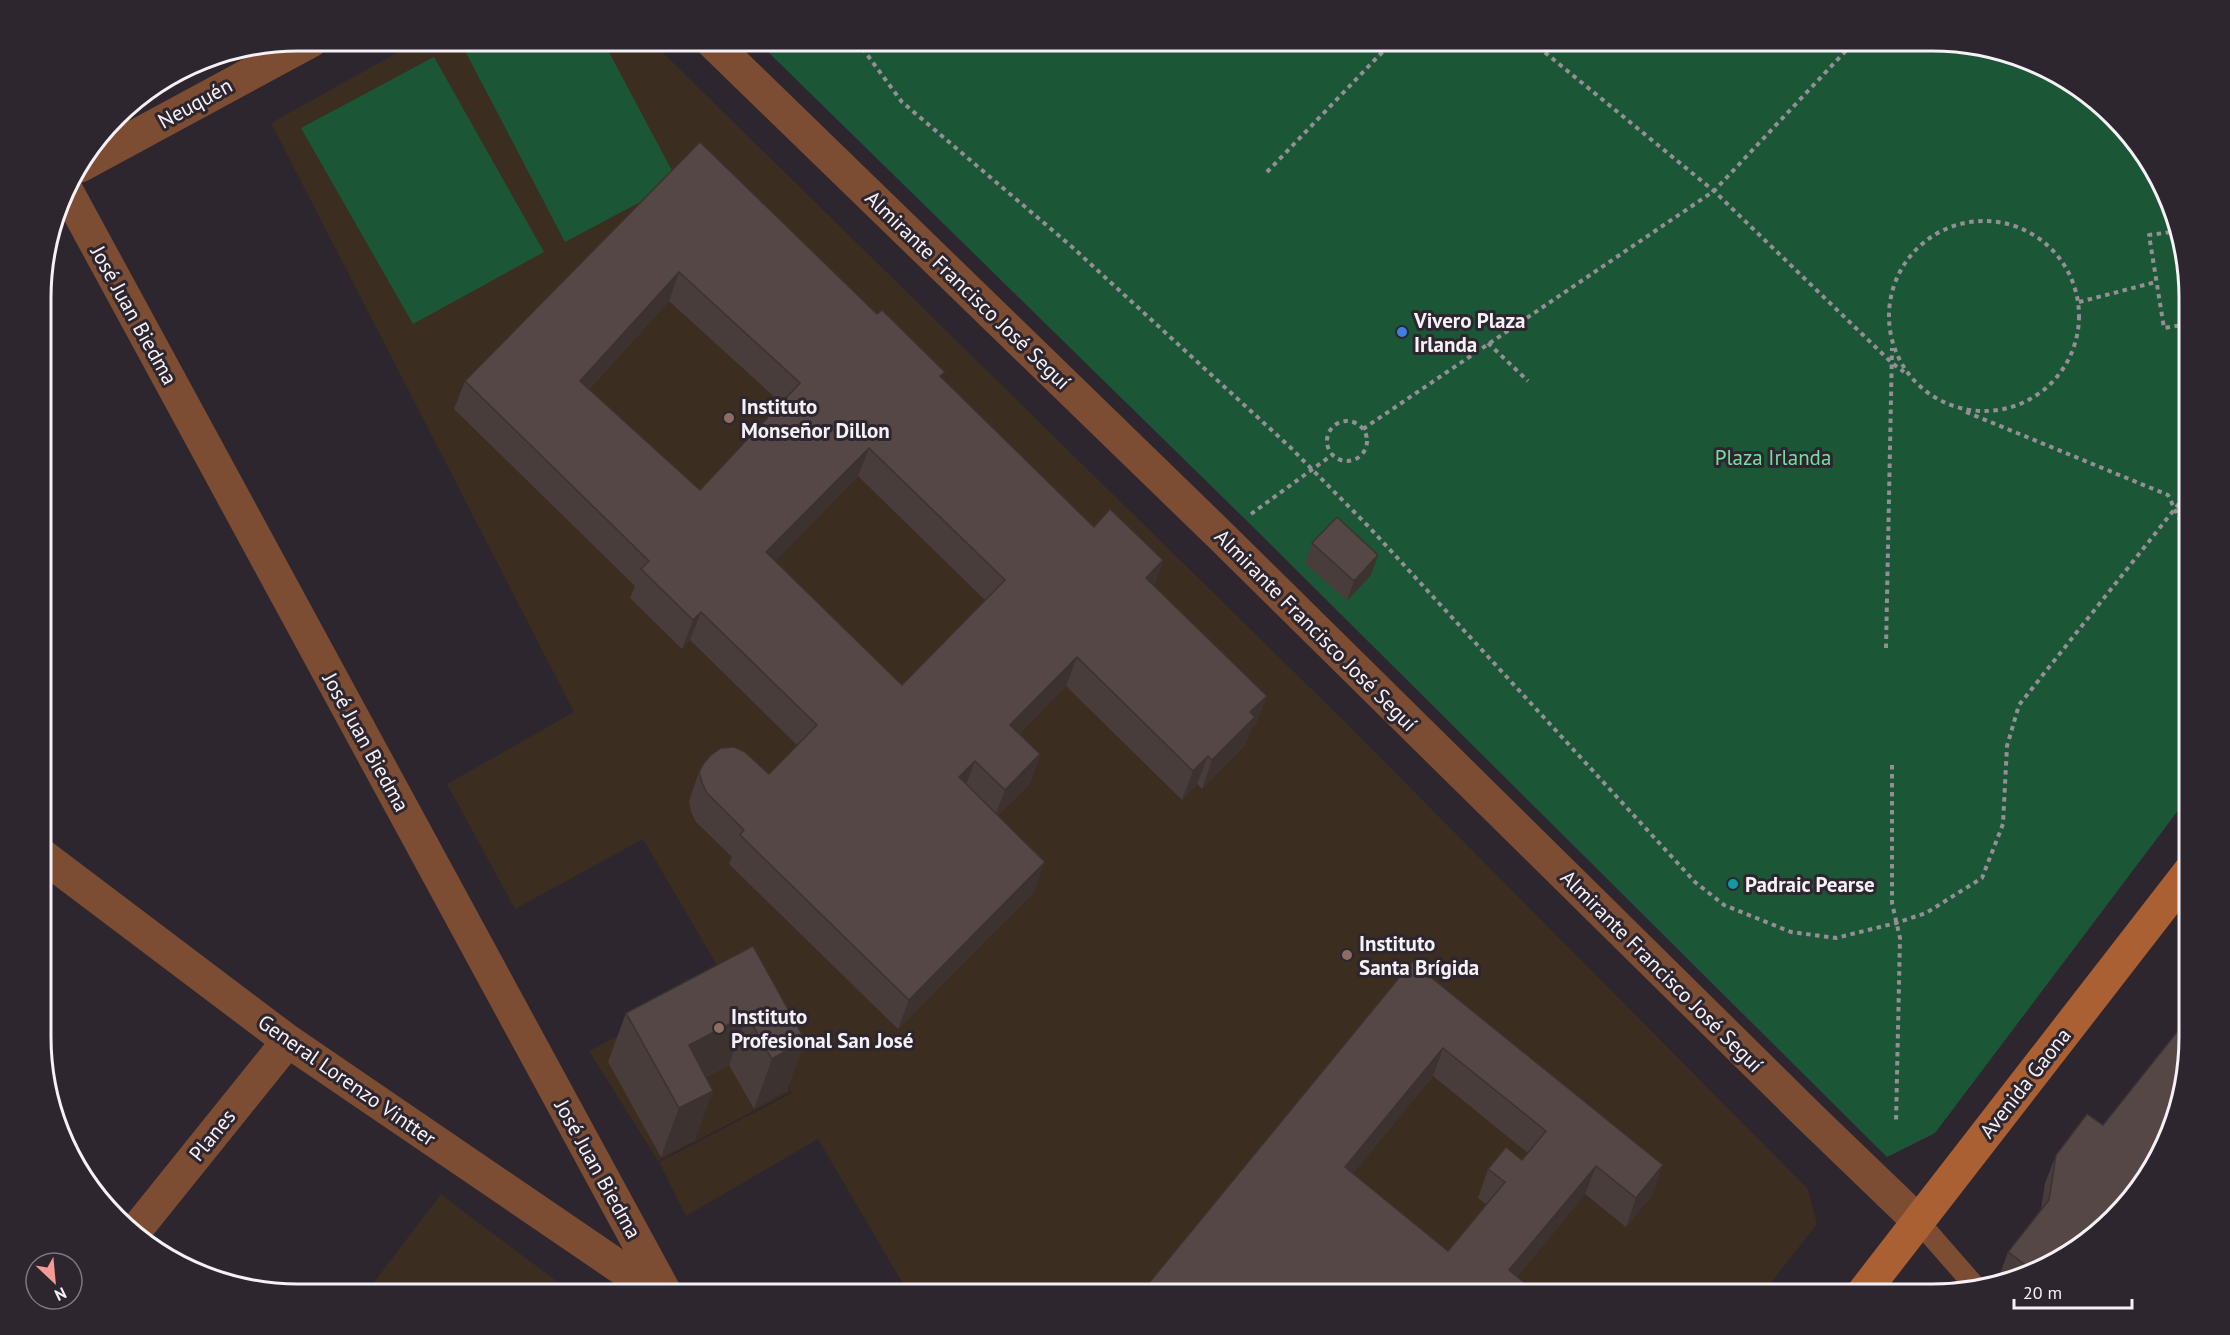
<svg xmlns="http://www.w3.org/2000/svg" width="2230" height="1335" viewBox="0 0 2230 1335" font-family="'PT Sans',sans-serif">
<style>
.education{fill:#3c2d21}
.green{fill:#1b5736}
.lines{fill:none;stroke-linecap:round;stroke-linejoin:round}
.path{stroke:#948e95;stroke-width:4;stroke-dasharray:4.5 4.5;stroke-linecap:butt}
.lane{stroke:#7c4d32;stroke-width:21}
.street{stroke:#7c4d32;stroke-width:33}
.secondary{stroke:#aa6032;stroke-width:33}
.wall{fill:#493d3b;fill-rule:evenodd}
.shaded-wall{fill:#3c3230}
.building{fill:#554745;stroke:#3c3230;stroke-width:1.5;fill-rule:evenodd}
.shop-dot{fill:#3f7fe0;stroke:#2d262f;stroke-width:2}
.education-dot{fill:#8d6e63;stroke:#2d262f;stroke-width:2}
.culture-dot{fill:#0f9aa8;stroke:#2d262f;stroke-width:2}
.labels{text-anchor:middle;dominant-baseline:central;stroke-width:6;stroke-linejoin:round;paint-order:stroke}
.street-label{font-size:21px;fill:#f6f1f7;stroke:#2d262f}
.poi-label{font-size:21px;font-weight:bold;fill:#f6f1f7;stroke:#2d262f;text-anchor:start}
.park-label{font-size:21px;fill:#73e09f;stroke:#2d262f}
.rim{fill:none;stroke:#f6f1f7;stroke-width:3}
</style>
<rect width="100%" height="100%" fill="#2d262f"/>
<!-- education -->
<g class="education">
<path d="M 418,41 L 651,41 L 1344,721 L 1808,1189 L 1817,1224 L 1762,1294 L 909,1294 L 818,1139 L 686,1216 L 659,1162 L 792,1093 L 781,1075 L 790,1092 L 658,1161 L 589,1051 L 725,979 L 643,839 L 515,909 L 447,784 L 574,712 L 271,123 Z"/>
<path d="M 441,1194 L 472,1218 L 574,1294 L 365,1294 Z"/>
</g>
<!-- green -->
<g class="green">
<path d="M 474,41 L 603,41 L 678,182 L 565,242 L 463,47 Z"/>
<path d="M 757,41 L 1933,41 L 1999,49 L 2061,75 L 2146,155 L 2176,215 L 2189,280 L 2189,796 L 1935,1133 L 1887,1157 L 1245,519 Z"/>
<path d="M 434,57 L 544,252 L 413,324 L 301,128 Z"/>
</g>
<g class="lines">
<!-- path -->
<g class="path">
<path d="M 857,41 L 902,102 L 1071,246 L 1290,447 L 1369,527 L 1695,882 L 1724,905 L 1791,932 L 1836,938 L 1896,923 L 1926,913 L 1982,878 L 2003,824 L 2007,746 L 2019,705 L 2189,491"/>
<path d="M 1531,41 L 1714,191 L 1892,363 L 1904,372"/>
<path d="M 1267,172 L 1393,41"/>
<circle cx="1984" cy="316" r="95"/>
<path d="M 2179,231 L 2149,235 L 2164,328 L 2189,324"/>
<path d="M 2079,302 L 2156,282"/>
<path d="M 1488,343 L 1528,381"/>
<path d="M 1966,412 L 2168,495 L 2189,539"/>
<circle cx="1347" cy="441" r="20"/>
<path d="M 1363,429 L 1714,191 L 1855,41"/>
<path d="M 1251,514 L 1332,455"/>
<path d="M 1886,648 L 1892,348"/>
<path d="M 1892,765 L 1892,903 L 1900,938 L 1896,1122"/>
</g>
<!-- lane -->
<path class="lane" d="M 1919,1222 L 1975,1286"/>
<!-- street -->
<g class="street">
<path d="M 711,41 L 1223,538 L 1811,1118 L 1919,1222"/>
<path d="M 80,166 L 311,41"/>
<path d="M 66,189 L 666,1294"/>
<path d="M 43,856 L 288,1041 L 659,1294"/>
<path d="M 136,1230 L 288,1041"/>
</g>
<!-- secondary -->
<path class="secondary" d="M 1862,1294 L 2189,872"/>
</g>
<!-- wall -->
<g class="wall">
<path d="M 700,142 L 1094,527 L 1163,560 L 1154,585 L 1267,696 L 1256,724 L 1250,731 L 1245,745 L 1202,789 L 1197,784 L 1182,800 L 1066,686 L 1020,733 L 1040,754 L 1030,783 L 998,815 L 1035,891 L 898,1029 L 729,864 L 732,857 L 696,822 L 691,812 L 689,801 L 699,772 L 769,774 L 797,745 L 690,640 L 682,649 L 630,598 L 635,586 L 454,409 L 465,381 ZM 669,301 L 781,403 L 700,490 L 589,389 ZM 858,476 L 985,600 L 902,685 L 775,561 Z"/>
<path d="M 1312,543 L 1378,555 L 1371,575 L 1347,601 L 1305,563 Z"/>
<path d="M 753,946 L 805,1040 L 787,1090 L 754,1109 L 729,1065 L 706,1077 L 695,1140 L 661,1157 L 608,1062 L 626,1013 Z"/>
<path d="M 1412,962 L 1653,1194 L 1626,1227 L 1585,1194 L 1517,1277 L 1140,1294 ZM 1433,1076 L 1528,1153 L 1522,1160 L 1488,1169 L 1478,1198 L 1486,1204 L 1448,1251 L 1353,1173 Z"/>
<path d="M 2056,1155 L 2061,1260 L 1998,1279 L 2008,1252 L 2041,1209 L 2045,1183 Z"/>
</g>
<!-- shaded-wall -->
<g class="shaded-wall">
<path d="M 679,272 L 669,301 L 570,409 L 580,381 Z"/>
<path d="M 869,448 L 858,476 L 755,581 L 766,552 Z"/>
<path d="M 1378,555 L 1371,575 L 1347,601 L 1354,581 Z"/>
<path d="M 1163,560 L 1152,589 L 1146,578 Z"/>
<path d="M 701,612 L 690,640 L 682,649 L 693,620 Z"/>
<path d="M 1077,657 L 1066,686 L 1000,753 L 1010,725 Z"/>
<path d="M 1267,696 L 1256,724 L 1250,731 L 1245,745 L 1202,789 L 1212,760 L 1250,712 Z"/>
<path d="M 1040,754 L 1030,783 L 994,819 L 1005,790 Z"/>
<path d="M 1208,756 L 1197,784 L 1182,800 L 1193,771 Z"/>
<path d="M 975,761 L 964,790 L 959,777 Z"/>
<path d="M 1045,862 L 1035,891 L 898,1029 L 909,1000 Z"/>
<path d="M 747,1015 L 729,1065 L 671,1094 L 689,1045 Z"/>
<path d="M 805,1040 L 787,1090 L 754,1109 L 772,1059 Z"/>
<path d="M 1443,1048 L 1433,1076 L 1335,1196 L 1345,1167 Z"/>
<path d="M 713,1091 L 695,1140 L 661,1157 L 679,1108 Z"/>
<path d="M 1663,1165 L 1653,1194 L 1626,1227 L 1636,1198 Z"/>
<path d="M 1596,1166 L 1585,1194 L 1503,1294 L 1509,1270 Z"/>
</g>
<!-- building -->
<g class="building">
<path d="M 700,142 L 877,314 L 882,310 L 945,372 L 940,376 L 1094,527 L 1110,509 L 1163,560 L 1146,578 L 1267,696 L 1250,712 L 1255,717 L 1212,760 L 1208,756 L 1193,771 L 1077,657 L 1010,725 L 1040,754 L 1005,790 L 975,761 L 959,777 L 1045,862 L 909,1000 L 740,835 L 744,830 L 707,793 L 702,783 L 699,772 L 704,763 L 711,755 L 721,748 L 734,747 L 745,752 L 769,774 L 817,725 L 701,612 L 693,620 L 641,569 L 649,561 L 465,381 ZM 679,272 L 800,383 L 700,490 L 580,381 ZM 869,448 L 1005,580 L 902,685 L 766,552 Z"/>
<path d="M 1337,517 L 1378,555 L 1354,581 L 1312,543 Z"/>
<path d="M 753,946 L 805,1040 L 772,1059 L 747,1015 L 689,1045 L 713,1091 L 679,1108 L 626,1013 Z"/>
<path d="M 1412,962 L 1663,1165 L 1636,1198 L 1596,1166 L 1509,1270 L 1538,1294 L 1140,1294 ZM 1443,1048 L 1546,1131 L 1522,1160 L 1506,1147 L 1488,1169 L 1505,1182 L 1448,1251 L 1345,1167 Z"/>
<path d="M 2189,1017 L 2189,1054 L 2155,1166 L 2114,1219 L 2061,1260 L 2031,1269 L 2008,1252 L 2049,1200 L 2056,1155 L 2087,1114 L 2103,1125 Z"/>
</g>
<!-- markers -->
<circle class="shop-dot" cx="1402" cy="332" r="6"/>
<g class="education-dot">
<circle cx="729" cy="418" r="6"/>
<circle cx="1347" cy="955" r="6"/>
<circle cx="719" cy="1028" r="6"/>
</g>
<circle class="culture-dot" cx="1733" cy="884" r="6"/>
<g class="labels">
<!-- street labels -->
<g class="street-label">
<text transform="translate(195 103) rotate(-29)">Neuquén</text>
<text transform="translate(968 290) rotate(44)">Almirante Francisco José Seguí</text>
<text transform="translate(134 315) rotate(61)">José Juan Biedma</text>
<text transform="translate(1316 630) rotate(45)">Almirante Francisco José Seguí</text>
<text transform="translate(366 742) rotate(61)">José Juan Biedma</text>
<text transform="translate(1662 971) rotate(45)">Almirante Francisco José Seguí</text>
<text transform="translate(347 1080) rotate(35)">General Lorenzo Vintter</text>
<text transform="translate(2025 1083) rotate(-52)">Avenida Gaona</text>
<text transform="translate(212 1135) rotate(-51)">Planes</text>
<text transform="translate(598 1169) rotate(61)">José Juan Biedma</text>
</g>
<!-- poi labels -->
<g class="poi-label">
<text x="1414" y="320">Vivero Plaza<tspan x="1414" dy="24">Irlanda</tspan></text>
<text x="741" y="406">Instituto<tspan x="741" dy="24">Monseñor Dillon</tspan></text>
<text x="1745" y="884">Padraic Pearse</text>
<text x="1359" y="943">Instituto<tspan x="1359" dy="24">Santa Brígida</tspan></text>
<text x="731" y="1016">Instituto<tspan x="731" dy="24">Profesional San José</tspan></text>
</g>
<!-- park labels -->
<g class="park-label">
<text x="1773" y="457">Plaza Irlanda</text>
</g>
</g>
<!-- crop -->
<path d="M0 0H2230V1335H0ZM298 51H1932A247 247 0 0 1 2179 298V1037A247 247 0 0 1 1932 1284H298A247 247 0 0 1 51 1037V298A247 247 0 0 1 298 51Z" fill="#2d262f" fill-rule="evenodd"/>
<path class="rim" d="M298 51H1932A247 247 0 0 1 2179 298V1037A247 247 0 0 1 1932 1284H298A247 247 0 0 1 51 1037V298A247 247 0 0 1 298 51Z"/>
<!-- north arrow -->
<g transform="translate(54 1281) rotate(154)"><circle r="28" fill="#2d262f" stroke="#7d777f" stroke-width="1.5"/>
<path d="M0-4.5L10 22L0 15L-10 22Z" fill="#f59b96"/>
<text y="-9" font-size="16" font-weight="bold" text-anchor="middle" fill="#f6f1f7">N</text>
</g>
<!-- scale -->
<path d="M2014 1299v9h118v-9" fill="none" stroke="#f6f1f7" stroke-width="3"/>
<text x="2023" y="1299" font-size="18" fill="#f6f1f7" stroke="#2d262f" stroke-width="4.5" paint-order="stroke">20 m</text>
</svg>
